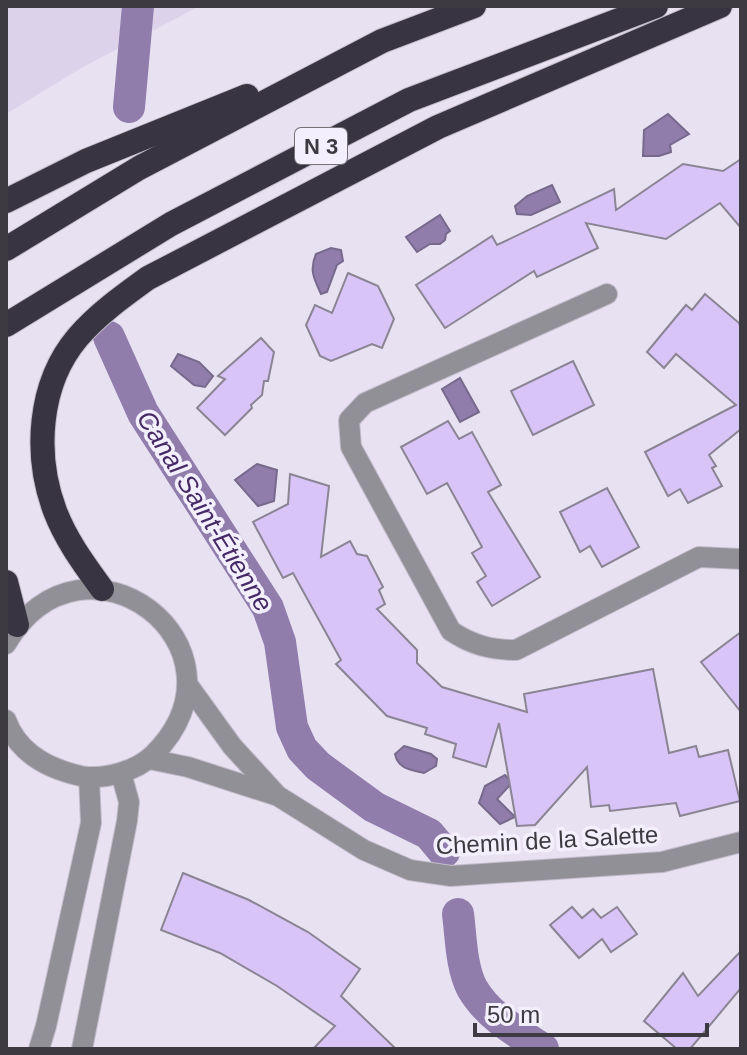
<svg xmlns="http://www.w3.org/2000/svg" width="747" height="1055" viewBox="0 0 747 1055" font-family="Helvetica,sans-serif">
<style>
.built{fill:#dcd3eb}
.water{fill:#907dac;stroke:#77698c;stroke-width:2}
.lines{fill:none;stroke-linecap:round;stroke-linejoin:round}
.canal{stroke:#907dac;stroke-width:32}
.building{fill:#d9c4f8;stroke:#8a8493;stroke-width:2}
.minor-casing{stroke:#c2bccb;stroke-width:22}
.highway-casing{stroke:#c2bccb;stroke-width:26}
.minor{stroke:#929097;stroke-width:20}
.highway{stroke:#393441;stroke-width:24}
.labels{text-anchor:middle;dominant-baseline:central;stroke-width:7;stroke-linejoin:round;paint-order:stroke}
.shield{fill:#f4effd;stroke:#747179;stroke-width:2}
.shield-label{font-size:22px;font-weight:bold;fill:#3d3b41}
.street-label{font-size:24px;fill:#3d3b41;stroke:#f4effd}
.water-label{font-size:26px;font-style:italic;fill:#462a67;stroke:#f4effd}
</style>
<rect width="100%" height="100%" fill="#e8e1f2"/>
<!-- built -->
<path class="built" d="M 6,6 L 200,6 L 83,67 L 6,114 Z"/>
<!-- water -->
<g class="water">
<path d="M 668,114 L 689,134 L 670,145 L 671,152 L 659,156 L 643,156 L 644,130 Z"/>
<path d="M 552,185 L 560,202 L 531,215 L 517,214 L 515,206 L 527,196 Z"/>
<path d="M 440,215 L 450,231 L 446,234 L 445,240 L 440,244 L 430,244 L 417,252 L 406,237 Z"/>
<path d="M 331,248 L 341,250 L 343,261 L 337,265 L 327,292 L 321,294 C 314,279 309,270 316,254 Z"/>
<path d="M 178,354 L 199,362 L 213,376 L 205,387 L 194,385 L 171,366 Z"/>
<path d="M 460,378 L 479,412 L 460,422 L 442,389 Z"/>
<path d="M 257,464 L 277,470 L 274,501 L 258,506 L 235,480 Z"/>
<path d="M 404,746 L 431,754 L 437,759 L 436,766 L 424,773 C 411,770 398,769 395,754 Z"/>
<path d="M 505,775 L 512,783 L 497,799 L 515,817 L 500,824 L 479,803 L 485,786 Z"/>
</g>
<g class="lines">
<!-- canal -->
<g class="canal">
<path d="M 129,107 L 138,6"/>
<path d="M 109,337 L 143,413 L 268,608 L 280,642 L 292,727 L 302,749 L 318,766 L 374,807 L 429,834 L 444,852"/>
<path d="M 458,914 C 461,936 461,967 472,988 C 488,1016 517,1032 543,1049"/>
</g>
</g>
<!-- building -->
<g class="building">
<path d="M 741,159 L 741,228 L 720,203 L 666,239 L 586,223 L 598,248 L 537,277 L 534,271 L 445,328 L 416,285 L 492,236 L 497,245 L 614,189 L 616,210 L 683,164 L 723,171 Z"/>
<path d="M 348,273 L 378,286 L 394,319 L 382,348 L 372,344 L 331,361 L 320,356 L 306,325 L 315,305 L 332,313 Z"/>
<path d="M 705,294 L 739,323 L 741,328 L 741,429 L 709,455 L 716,466 L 712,468 L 722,486 L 688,503 L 680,489 L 668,496 L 645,452 L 736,405 L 676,354 L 664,368 L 647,352 L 686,305 L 692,310 Z"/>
<path d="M 261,338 L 274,352 L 268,381 L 264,381 L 262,395 L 251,405 L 252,408 L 225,435 L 197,408 L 225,379 L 218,376 Z"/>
<path d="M 573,361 L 594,405 L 533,435 L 511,391 Z"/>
<path d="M 448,421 L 459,439 L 472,432 L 501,485 L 488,492 L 540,577 L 492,606 L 477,582 L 486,576 L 472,553 L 482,547 L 447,483 L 427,494 L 401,447 Z"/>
<path d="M 290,474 L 329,486 L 321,557 L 350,541 L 357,554 L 367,556 L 383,587 L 379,590 L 385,604 L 377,609 L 417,650 L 417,663 L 442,687 L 527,712 L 524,694 L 653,669 L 669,753 L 696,746 L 699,757 L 728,750 L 740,801 L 680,816 L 676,803 L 610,811 L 609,805 L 591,807 L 587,767 L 535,825 L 517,826 L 499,723 L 486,767 L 453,757 L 456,744 L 425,734 L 427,728 L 387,716 L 336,664 L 341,660 L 293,573 L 283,578 L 253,522 L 288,504 Z"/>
<path d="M 607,488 L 639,547 L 602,567 L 590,546 L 580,552 L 560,512 Z"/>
<path d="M 741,632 L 741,712 L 701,662 Z"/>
<path d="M 183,873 L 249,900 L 308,932 L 360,969 L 341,996 L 396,1049 L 313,1049 L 335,1026 L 277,986 L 220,953 L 161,930 Z"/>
<path d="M 572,907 L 582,918 L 593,909 L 601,918 L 617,907 L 637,934 L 611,952 L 602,939 L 579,958 L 550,925 Z"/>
<path d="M 741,951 L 741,988 L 690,1049 L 677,1049 L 644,1021 L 683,973 L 698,996 Z"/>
</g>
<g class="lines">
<!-- minor casing -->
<g class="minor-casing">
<g id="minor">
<path d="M 607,294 L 365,403 L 349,420 L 351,447 L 451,631 C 472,645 491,650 516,650 L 699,557 L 741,559"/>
<path d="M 6,644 C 84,512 260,647 154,754 C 137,771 105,780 81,776 C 49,769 18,753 6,720"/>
<path d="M 188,685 L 232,746 L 275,793"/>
<path d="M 149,759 L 188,767 L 278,796 L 364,850 L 410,870 L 451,876 L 662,862 L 741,842"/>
<path d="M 39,1049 L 46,1026 L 91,823 L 89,777"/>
<path d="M 82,1049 L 127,821 L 129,802 L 121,773"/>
</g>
</g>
<!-- highway casing -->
<g class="highway-casing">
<g id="highway">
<path d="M 6,201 L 86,161 L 247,96"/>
<path d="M 6,249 L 139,168 L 382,41 L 474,6"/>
<path d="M 6,325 L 171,224 L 409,100 L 656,6"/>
<path d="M 6,582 L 17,625"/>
<path d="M 102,589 C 84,564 66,540 55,511 C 34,455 38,384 78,337 C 98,314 123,296 148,278 L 438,127 L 720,6"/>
</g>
</g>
<!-- minor -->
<use href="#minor" class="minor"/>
<!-- highway -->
<use href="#highway" class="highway"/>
</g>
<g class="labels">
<!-- shield labels -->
<rect class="shield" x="295" y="128" width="52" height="36" rx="6"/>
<g class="shield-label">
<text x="321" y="146">N 3</text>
</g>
<!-- street labels -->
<g class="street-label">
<text transform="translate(547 840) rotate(-3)">Chemin de la Salette</text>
</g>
<!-- water labels -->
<g class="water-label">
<text transform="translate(205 511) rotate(58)">Canal Saint-Étienne</text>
</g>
</g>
<!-- border -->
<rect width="747" height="1055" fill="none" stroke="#3d3b41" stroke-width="16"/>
<!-- scale -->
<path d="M475 1023v12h232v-12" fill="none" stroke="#3d3b41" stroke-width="4"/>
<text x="487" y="1023" font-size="24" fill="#3d3b41" stroke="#f4effd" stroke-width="6" paint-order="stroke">50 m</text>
</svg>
